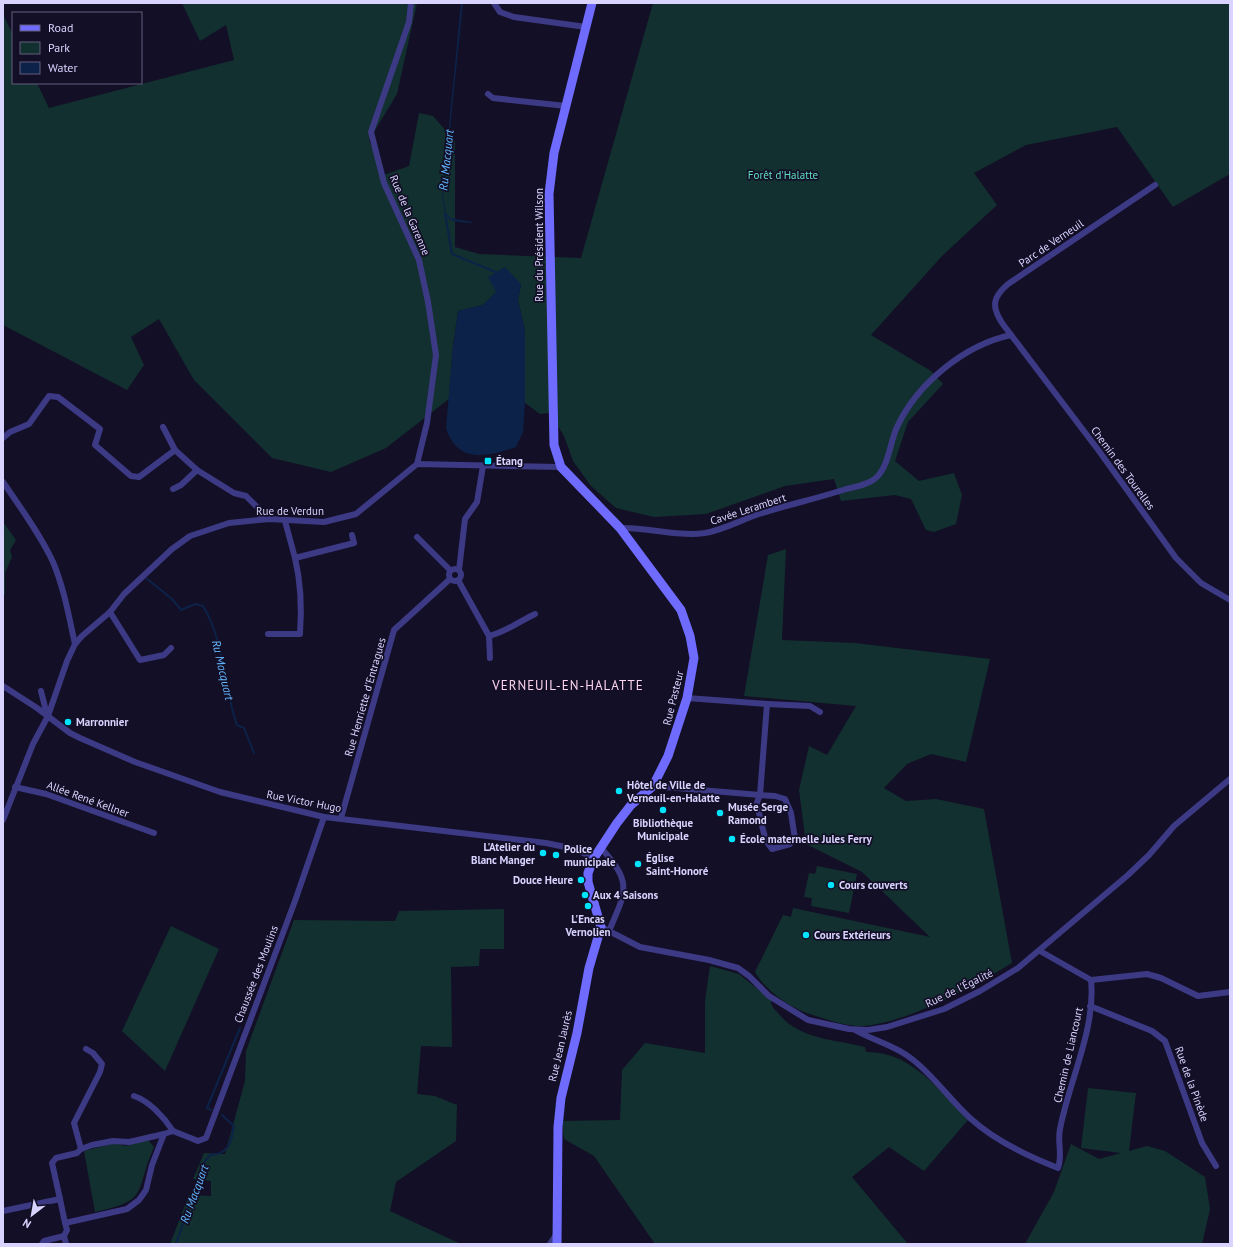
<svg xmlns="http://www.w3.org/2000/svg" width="1233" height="1247" viewBox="0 0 1233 1247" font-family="'PT Sans',sans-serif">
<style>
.green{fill:#12302f}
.water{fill:#0c2248}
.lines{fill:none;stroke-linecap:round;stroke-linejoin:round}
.stream{stroke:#0c2248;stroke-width:2}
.street{stroke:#3d3a85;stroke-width:6}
.secondary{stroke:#6f6bff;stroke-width:9}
.poi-dot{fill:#00e5ff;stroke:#130f26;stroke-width:1.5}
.labels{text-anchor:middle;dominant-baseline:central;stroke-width:3.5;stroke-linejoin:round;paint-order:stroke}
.park-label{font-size:11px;fill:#5fe0c0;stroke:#130f26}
.street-label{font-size:11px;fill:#d9d4ff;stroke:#130f26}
.poi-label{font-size:11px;font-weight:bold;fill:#d9d4ff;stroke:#130f26;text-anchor:start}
.water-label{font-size:12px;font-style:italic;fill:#62b6ff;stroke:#130f26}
.quarter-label{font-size:13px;letter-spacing:1px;fill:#ffd6f0;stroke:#130f26}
</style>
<rect width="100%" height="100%" fill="#130f26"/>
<!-- green -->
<g class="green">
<path d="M 182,3 L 417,3 L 397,94 L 369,140 L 384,175 L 409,166 L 419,113 L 433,116 L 455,141 L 455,247 L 479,254 L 581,258 L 653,3 L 1230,3 L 1230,174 L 1173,207 L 1117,127 L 1026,145 L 974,173 L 997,205 L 942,256 L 871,335 L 931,371 L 943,384 L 908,422 L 895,461 L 919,481 L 954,473 L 962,495 L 956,524 L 934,532 L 926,530 L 911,499 L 895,495 L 841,501 L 834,479 L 785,486 L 706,514 L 654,517 L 616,508 L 591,486 L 573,461 L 564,436 L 550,413 L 540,414 L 525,403 L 525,331 L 518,300 L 521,284 L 496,292 L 483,305 L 458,311 L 453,346 L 449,399 L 386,448 L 331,472 L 272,458 L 194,380 L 159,319 L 131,337 L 144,365 L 127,390 L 3,325 L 3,14 L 13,35 L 13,83 L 37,83 L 49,108 L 234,60 L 226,25 L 200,41 Z"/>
<path d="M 3,522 L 16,540 L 10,550 L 12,557 L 5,573 L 5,594 L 3,596 Z"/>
<path d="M 786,549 L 782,640 L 855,643 L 990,659 L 966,762 L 931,754 L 907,764 L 884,788 L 906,801 L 936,799 L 984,809 L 1012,963 C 974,986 904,1025 860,1026 C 843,1026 826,1019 810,1014 C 789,1007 766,991 755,972 L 783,915 L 791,917 L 793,908 L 930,937 L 862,872 L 806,844 L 799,790 L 809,746 L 827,755 L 856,706 L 744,696 L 768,555 Z"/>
<path d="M 817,866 L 857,874 L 849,913 L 811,906 L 812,898 L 804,897 L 809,873 L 815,874 Z"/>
<path d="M 504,909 L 504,949 L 480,949 L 479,966 L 451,967 L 452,1047 L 421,1046 L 417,1094 L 435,1096 L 457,1105 L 456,1141 L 396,1182 L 390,1211 L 461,1244 L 170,1244 L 189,1195 L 211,1196 L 211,1181 L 193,1179 L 204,1153 L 225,1154 L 245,1081 L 246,1051 L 294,920 L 395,921 L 399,911 Z"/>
<path d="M 171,926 L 219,949 L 165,1071 L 122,1031 Z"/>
<path d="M 710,966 L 739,974 L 771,1000 C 771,1006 774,1009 778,1013 C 800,1040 833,1039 865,1047 L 866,1052 C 911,1051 940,1091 968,1120 L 924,1171 L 889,1147 L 852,1177 L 908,1244 L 655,1244 L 594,1156 L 564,1139 L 562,1121 L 620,1120 L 622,1070 L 645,1043 L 705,1053 L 705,1001 Z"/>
<path d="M 1088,1088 L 1136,1093 L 1129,1151 L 1147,1146 L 1165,1151 L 1205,1177 L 1210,1209 L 1202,1244 L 1025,1244 L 1054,1192 L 1071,1144 L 1099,1159 L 1121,1153 L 1081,1148 Z"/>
<path d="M 148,1140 L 154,1147 C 134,1192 151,1200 95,1212 L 84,1151 L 115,1143 L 125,1146 Z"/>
</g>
<!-- water -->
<g class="water">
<path d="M 461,3 L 463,3 L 443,197 L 446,213 L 450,218 L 473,222 L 471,223 C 446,221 446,222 442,197 Z"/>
<path d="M 505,267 L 521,284 L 518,300 L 525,331 L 525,403 L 523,432 L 516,447 C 488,457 457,464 446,428 L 453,346 L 458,311 L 483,305 L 496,292 L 488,277 Z"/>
</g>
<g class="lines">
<!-- stream -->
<g class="stream">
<path d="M 445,213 L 452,254 L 498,273"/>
<path d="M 146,578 L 172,599 L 181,610 L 195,604 L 203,606 C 225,642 223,686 237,725 L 244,728 L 254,753"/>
<path d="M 211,1110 L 207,1108 L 240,1028"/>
<path d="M 176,1244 C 181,1229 187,1215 190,1199 C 191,1195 194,1192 196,1188 C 198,1185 203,1167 203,1164 L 210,1155 C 229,1154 231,1143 234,1126 L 222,1115"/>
</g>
<!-- street -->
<g class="street">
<path d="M 411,3 L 409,22 L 371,132 L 384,183 L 419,260 L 428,302 L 436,355 L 427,423 L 417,464"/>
<path d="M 494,3 L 500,12 L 514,17 L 586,27"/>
<path d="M 488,94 L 493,98 L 566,106"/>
<path d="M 1155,185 L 1008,284 C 993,297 991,306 1002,323 L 1099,451 L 1176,558 L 1201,583 L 1230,600"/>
<path d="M 163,427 L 175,450"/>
<path d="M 3,438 L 10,432 L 29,424 L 49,396 L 58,397 L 100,429 L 95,445 L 131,476 L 139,477 L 175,450 L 197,470 L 234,493 L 246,496 L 260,510 L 262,519"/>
<path d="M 3,482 C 20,507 40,534 53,562 C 64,588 69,617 75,644"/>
<path d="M 173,489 L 181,485 L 197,470"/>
<path d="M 285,521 L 295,558 L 354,543 L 352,535"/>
<path d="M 620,528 C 648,527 677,537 705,533 C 723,530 741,520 759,514 C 787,505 815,499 843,490 C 853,487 869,485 877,477 C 889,465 890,442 897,427 C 917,384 964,345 1011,335"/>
<path d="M 417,537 L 450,570"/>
<circle cx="455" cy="575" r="6"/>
<path d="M 459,570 L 465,519 L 477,502 L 483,466"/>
<path d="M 458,580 L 489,636 L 490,658"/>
<path d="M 110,612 L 140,660 L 164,655 L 171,648"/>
<path d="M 268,634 L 300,634 C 302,607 301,583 295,558"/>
<path d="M 489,636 C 506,632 520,621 535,614"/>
<path d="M 3,686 L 37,708 L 70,733 L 80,738 L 135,762 L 220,792 L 324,817 L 546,843 L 575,849 L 594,858"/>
<path d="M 41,691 L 47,715"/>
<path d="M 687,698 L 767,704"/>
<path d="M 653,786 L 760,795 L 767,704 L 810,706 L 820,712"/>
<path d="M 15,787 L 46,794 L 154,833"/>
<path d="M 760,795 L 775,796 L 785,799 L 791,813 L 795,839 L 790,844 L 772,849 C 761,837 763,819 756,805 Z"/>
<path d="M 341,818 L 394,630 L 450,579"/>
<path d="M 3,820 L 33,744 L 48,716 L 67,661 L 75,644 L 82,636 L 110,612 L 124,594 L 172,549 L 190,536 L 229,523 L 269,519 L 324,522 L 356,514 L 417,464 L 561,467"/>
<path d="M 601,848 C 633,883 626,891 609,931"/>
<path d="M 601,927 L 640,947 L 709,960 L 738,968 L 749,976 L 769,996 L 808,1020 L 849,1029 L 868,1030 L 887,1027 L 944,1009 L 980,991 L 1018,968 L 1128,875 L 1149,855 L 1174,826 L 1230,779"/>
<path d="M 1040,951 L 1091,980 L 1147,974 L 1161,978 L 1198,996 L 1230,992"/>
<path d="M 1090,1006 L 1152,1031 L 1165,1041 L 1202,1143 L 1216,1166"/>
<path d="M 855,1030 C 874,1041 895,1045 912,1059 C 934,1076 950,1100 970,1118 C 995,1141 1027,1156 1058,1168 C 1063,1154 1057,1143 1060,1129 C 1069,1081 1096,1029 1091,980"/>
<path d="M 134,1096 C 149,1101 164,1117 173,1131"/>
<path d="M 81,1149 L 74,1123 L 100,1072 L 102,1064 L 93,1053 L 86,1049"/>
<path d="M 60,1199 L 52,1163 L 56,1158 L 77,1153 L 81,1149 L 92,1145 L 113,1141 L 129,1142 L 164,1134"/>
<path d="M 3,1211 L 60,1199 L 65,1223 L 127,1209 L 139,1200 L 146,1190 L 152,1165 L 164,1134 L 173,1131 L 198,1141 L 206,1138 L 295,901 L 324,817"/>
<path d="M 65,1223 L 67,1230 L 64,1236 L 66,1244"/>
<path d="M 42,1244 L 44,1241 L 64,1236"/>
<path d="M 550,1244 L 556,1235"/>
</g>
<!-- secondary -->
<path class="secondary" d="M 557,1244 L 558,1127 L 561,1098 L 577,1033 L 589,968 L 601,927 L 588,882 L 588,873 L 594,858 L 617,823 L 631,805 L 653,786 L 668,756 L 687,698 L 694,658 L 690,636 L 681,610 L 620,528 L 561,467 L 554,445 L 549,194 L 554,153 L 592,3"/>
</g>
<!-- markers -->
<g class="poi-dot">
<rect x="484" y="457" width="8" height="8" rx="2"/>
<circle cx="68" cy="722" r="4"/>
<circle cx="619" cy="791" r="4"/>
<circle cx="663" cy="810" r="4"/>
<circle cx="720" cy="813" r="4"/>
<circle cx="732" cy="839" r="4"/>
<circle cx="543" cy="853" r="4"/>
<circle cx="556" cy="855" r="4"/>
<circle cx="638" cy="864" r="4"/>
<circle cx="581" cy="880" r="4"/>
<circle cx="831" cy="885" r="4"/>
<circle cx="585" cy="895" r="4"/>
<circle cx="588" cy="906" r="4"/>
<circle cx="806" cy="935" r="4"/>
</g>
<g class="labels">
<!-- park labels -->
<g class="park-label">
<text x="783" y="175">Forêt d'Halatte</text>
</g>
<!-- street labels -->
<g class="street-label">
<text transform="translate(410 215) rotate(67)">Rue de la Garenne</text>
<text transform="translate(1051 243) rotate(-34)">Parc de Verneuil</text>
<text transform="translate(539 245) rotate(-90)">Rue du Président Wilson</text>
<text transform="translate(1123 468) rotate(54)">Chemin des Tourelles</text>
<text transform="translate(748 509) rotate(-18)">Cavée Lerambert</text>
<text x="290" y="511">Rue de Verdun</text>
<text transform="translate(365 697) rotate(-74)">Rue Henriette d'Entragues</text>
<text transform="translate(673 698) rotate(-76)">Rue Pasteur</text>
<text transform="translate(88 799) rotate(20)">Allée René Kellner</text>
<text transform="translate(304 801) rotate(11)">Rue Victor Hugo</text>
<text transform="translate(256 974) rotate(-69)">Chaussée des Moulins</text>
<text transform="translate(959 988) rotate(-26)">Rue de l'Égalité</text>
<text transform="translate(560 1046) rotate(-77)">Rue Jean Jaurès</text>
<text transform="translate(1068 1055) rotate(-77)">Chemin de Liancourt</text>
<text transform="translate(1192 1084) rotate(70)">Rue de la Pinède</text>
</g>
<!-- poi labels -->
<g class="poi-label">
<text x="496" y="461">Étang</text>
<text x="76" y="722">Marronnier</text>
<text x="627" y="785">Hôtel de Ville de<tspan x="627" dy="13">Verneuil-en-Halatte</tspan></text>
<text x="728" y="807">Musée Serge<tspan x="728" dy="13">Ramond</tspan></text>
<text x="663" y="823" text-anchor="middle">Bibliothèque<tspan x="663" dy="13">Municipale</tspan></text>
<text x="740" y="839">École maternelle Jules Ferry</text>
<text x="535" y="847" text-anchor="end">L'Atelier du<tspan x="535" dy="13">Blanc Manger</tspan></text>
<text x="564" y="849">Police<tspan x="564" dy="13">municipale</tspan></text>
<text x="646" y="858">Église<tspan x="646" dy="13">Saint-Honoré</tspan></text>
<text x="573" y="880" text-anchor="end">Douce Heure</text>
<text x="839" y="885">Cours couverts</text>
<text x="593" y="895">Aux 4 Saisons</text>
<text x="588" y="919" text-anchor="middle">L'Encas<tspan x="588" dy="13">Vernolien</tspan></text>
<text x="814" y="935">Cours Extérieurs</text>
</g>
<!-- water labels -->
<g class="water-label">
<text transform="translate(446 160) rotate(-84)">Ru Macquart</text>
<text transform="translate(223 670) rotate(77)">Ru Macquart</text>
<text transform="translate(194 1194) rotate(-70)">Ru Macquart</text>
</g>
<!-- quarter labels -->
<g class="quarter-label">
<text x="568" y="685">VERNEUIL-EN-HALATTE</text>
</g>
</g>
<!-- border -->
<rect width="1233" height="1247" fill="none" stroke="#d9d4ff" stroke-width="8"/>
<!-- legend -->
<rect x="12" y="12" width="130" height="72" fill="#130f26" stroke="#625e7d"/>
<rect x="20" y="25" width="20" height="6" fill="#6f6bff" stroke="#625e7d"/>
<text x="48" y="32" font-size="12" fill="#d9d4ff">Road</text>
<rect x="20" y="42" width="20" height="12" fill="#12302f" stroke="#625e7d"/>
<text x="48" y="52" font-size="12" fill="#d9d4ff">Park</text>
<rect x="20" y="62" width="20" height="12" fill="#0c2248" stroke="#625e7d"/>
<text x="48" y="72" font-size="12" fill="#d9d4ff">Water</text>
<!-- north arrow -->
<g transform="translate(32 1215) rotate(211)" stroke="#130f26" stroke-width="3" paint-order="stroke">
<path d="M0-3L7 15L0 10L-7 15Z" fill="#d9d4ff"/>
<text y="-6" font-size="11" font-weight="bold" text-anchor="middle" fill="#d9d4ff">N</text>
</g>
</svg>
